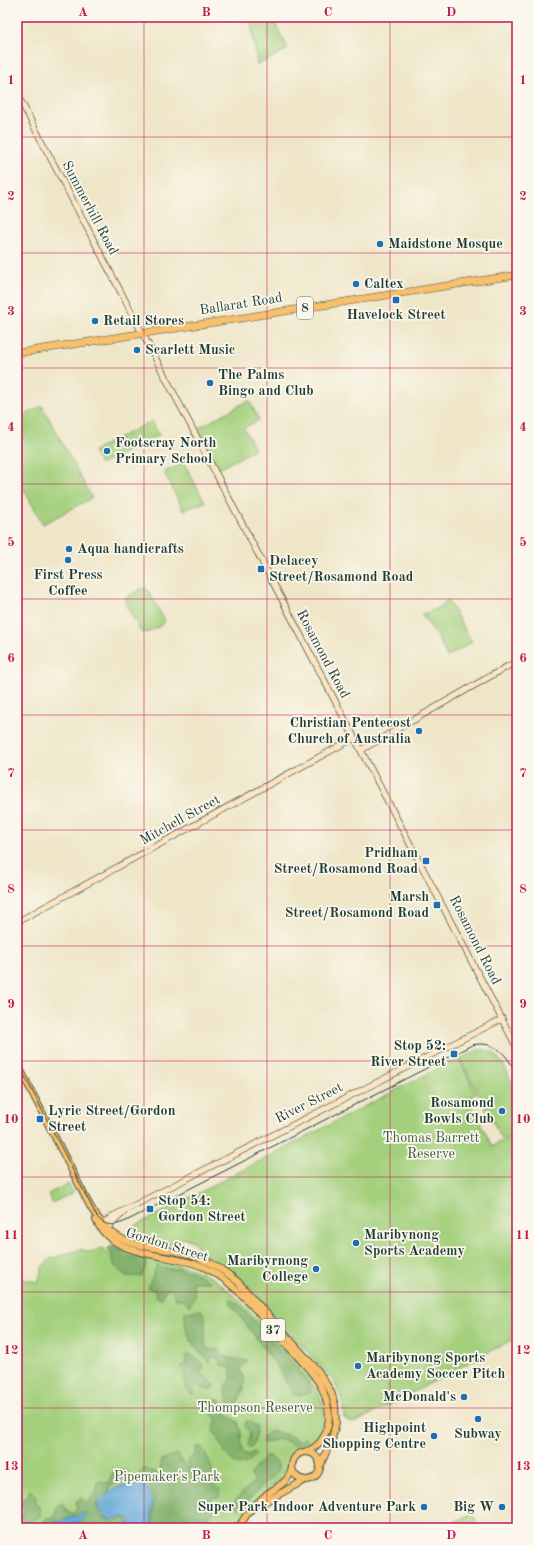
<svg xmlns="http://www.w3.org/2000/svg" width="534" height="1545" viewBox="0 0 534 1545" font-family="'Old Standard TT',serif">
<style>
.green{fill:#a4d07d;stroke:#628658}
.forest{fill:#83b26c;stroke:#517850}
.water{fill:#63a8d8;stroke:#417286}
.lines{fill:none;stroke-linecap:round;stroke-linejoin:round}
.secondary-casing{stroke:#3e564a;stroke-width:7}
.primary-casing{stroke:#3e564a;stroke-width:8}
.highway-casing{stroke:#3e564a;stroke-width:8}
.secondary{stroke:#fce5c4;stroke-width:5.5}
.primary{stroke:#f8bf6c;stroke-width:6}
.highway{stroke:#f8bf6c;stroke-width:7}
.tram{stroke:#1f3d34;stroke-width:1}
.grid{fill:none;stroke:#c2185b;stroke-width:1;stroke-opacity:0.55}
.poi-dot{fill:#1f6fb2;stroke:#fbf7ec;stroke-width:1.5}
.labels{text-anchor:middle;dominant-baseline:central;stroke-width:3.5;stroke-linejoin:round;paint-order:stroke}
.shield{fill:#fbf7ec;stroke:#61756b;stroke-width:1}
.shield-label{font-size:13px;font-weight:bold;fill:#1f3d34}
.street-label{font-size:14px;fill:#1f3d34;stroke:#fbf7ec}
.poi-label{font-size:14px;font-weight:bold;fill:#1f3d34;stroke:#fbf7ec;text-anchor:start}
.park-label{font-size:14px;fill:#3a5a43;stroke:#fbf7ec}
.neatline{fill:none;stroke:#c2185b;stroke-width:1.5}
.grid-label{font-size:13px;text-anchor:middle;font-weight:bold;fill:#c2185b}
</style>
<rect width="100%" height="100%" fill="#fbf7ec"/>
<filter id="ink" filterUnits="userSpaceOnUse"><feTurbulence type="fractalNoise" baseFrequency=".025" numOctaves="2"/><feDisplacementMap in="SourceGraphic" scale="8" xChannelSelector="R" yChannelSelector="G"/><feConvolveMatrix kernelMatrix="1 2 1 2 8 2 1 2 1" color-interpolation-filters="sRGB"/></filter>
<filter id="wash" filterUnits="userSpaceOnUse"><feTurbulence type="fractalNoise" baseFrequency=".012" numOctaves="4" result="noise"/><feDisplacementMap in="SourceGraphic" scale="16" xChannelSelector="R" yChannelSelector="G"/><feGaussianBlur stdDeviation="0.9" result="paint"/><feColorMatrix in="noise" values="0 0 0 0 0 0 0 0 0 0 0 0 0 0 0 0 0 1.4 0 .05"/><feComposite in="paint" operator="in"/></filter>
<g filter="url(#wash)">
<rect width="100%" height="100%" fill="#efe6c8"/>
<!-- green -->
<g class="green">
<path d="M 250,17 L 272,17 L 288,49 L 257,65 Z"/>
<path d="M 249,400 L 259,420 L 244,428 L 255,449 L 219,469 L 197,429 Z"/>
<path d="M 42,406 L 92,498 L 43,524 L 17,477 L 17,419 Z"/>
<path d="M 152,421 L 159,435 L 100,465 L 93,451 Z"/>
<path d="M 184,463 L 205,502 L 183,510 L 164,472 Z"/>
<path d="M 143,588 L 148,590 L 165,621 L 162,625 L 146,633 L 140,631 L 125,603 L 126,597 Z"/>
<path d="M 448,600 L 472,642 L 447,657 L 439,640 L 422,614 L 437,609 Z"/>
<path d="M 478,1050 L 486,1050 L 494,1053 L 503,1064 L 517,1092 L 517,1131 L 502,1139 L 460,1059 Z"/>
<path d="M 459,1058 L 476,1094 L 468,1098 L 492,1146 L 517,1133 L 517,1171 L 508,1176 L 517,1192 L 517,1337 C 463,1365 410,1395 356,1422 L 350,1422 L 344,1418 L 342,1400 L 333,1380 L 240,1278 L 225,1266 L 204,1255 L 194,1242 L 186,1238 L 169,1245 L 136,1239 L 129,1229 L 450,1062 L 451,1064 Z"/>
<path d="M 68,1184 L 74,1192 L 52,1203 L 48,1194 Z"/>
<path d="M 117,1247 C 145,1263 181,1261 209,1276 C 235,1290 308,1370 321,1398 C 325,1406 324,1422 321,1431 C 317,1445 299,1447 292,1456 C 287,1463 286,1472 279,1480 C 271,1489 259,1497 250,1506 C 244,1512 239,1521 234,1528 L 17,1528 L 17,1278 L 38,1282 L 43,1266 L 50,1259 L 81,1249 L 89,1252 L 102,1248 L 107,1254 Z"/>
<path d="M 472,1513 L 477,1522 L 466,1528 L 443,1528 Z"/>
</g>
<!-- forest -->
<g class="forest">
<path d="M 112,1246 L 127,1256 L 147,1261 L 142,1277 C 138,1276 132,1277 128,1276 C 120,1273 109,1263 112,1253 L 107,1249 Z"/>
<path d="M 157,1265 C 166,1271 174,1267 184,1270 C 194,1272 202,1277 210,1282 L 193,1282 L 195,1296 L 189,1306 L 182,1299 L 176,1299 L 174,1294 L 170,1288 L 164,1291 L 161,1299 L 156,1296 L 154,1290 L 148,1288 Z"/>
<path d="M 230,1299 L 239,1305 L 295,1365 L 311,1387 L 311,1392 L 300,1396 L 293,1394 L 279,1369 L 231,1304 Z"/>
<path d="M 201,1310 L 205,1318 L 205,1347 L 211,1350 L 218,1349 L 226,1357 L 248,1361 L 240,1369 C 251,1388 239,1392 235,1411 L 229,1404 L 224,1387 L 231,1381 L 231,1368 L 221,1365 L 217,1357 L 211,1357 L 210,1363 C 194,1346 184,1337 185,1312 Z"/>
<path d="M 191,1355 L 199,1360 L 204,1367 L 201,1372 L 207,1379 L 215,1385 L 211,1390 L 201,1388 L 196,1383 L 193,1395 L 187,1390 L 184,1380 L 186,1374 L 181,1367 L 186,1364 L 186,1356 Z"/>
<path d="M 207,1399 L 220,1400 C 223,1412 227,1416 238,1422 L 241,1433 L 242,1452 L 247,1455 L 254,1452 L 256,1454 L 249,1462 L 239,1465 C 224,1458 223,1443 213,1431 L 217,1418 C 208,1414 208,1408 207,1399 Z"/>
<path d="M 246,1421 L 251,1422 L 257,1427 L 254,1444 L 251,1448 L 248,1446 L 250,1433 L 245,1426 Z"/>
<path d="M 272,1430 L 293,1437 L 297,1441 L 303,1441 L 304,1437 L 310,1443 L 298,1449 L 287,1441 L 277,1439 L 263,1443 L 263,1437 Z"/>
<path d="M 196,1447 L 202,1447 C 208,1459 214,1468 213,1483 L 220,1490 L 219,1497 L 211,1498 L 214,1512 L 210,1516 L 203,1518 L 208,1528 L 188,1528 L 184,1526 L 183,1528 L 149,1528 L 153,1523 L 154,1498 L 149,1485 L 138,1475 L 144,1469 L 162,1474 L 160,1468 L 162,1460 L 177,1454 L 190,1472 L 187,1461 L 196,1454 Z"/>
<path d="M 267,1455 L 278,1464 L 278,1470 L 239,1510 L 234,1505 L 237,1498 L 255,1481 L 250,1474 Z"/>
<path d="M 121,1469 L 130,1474 L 130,1478 L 110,1485 L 108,1493 L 101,1496 L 96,1505 L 101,1516 L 115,1523 L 122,1518 L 128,1520 L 129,1528 L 47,1528 L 44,1520 L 55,1517 L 56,1507 L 62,1503 L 68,1513 L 74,1513 L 77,1508 L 76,1502 L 81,1498 L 87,1503 L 96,1493 L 99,1481 L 108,1483 L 113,1472 Z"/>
<path d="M 30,1490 L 36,1497 L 35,1502 L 39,1507 L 41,1516 L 17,1528 L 17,1519 L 25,1513 L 21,1506 L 24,1498 L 28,1497 Z"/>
</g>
<!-- water -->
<g class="water">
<path d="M 139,1481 C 159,1495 149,1504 153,1523 L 149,1528 L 130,1528 L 130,1519 L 122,1517 C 111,1525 103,1516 97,1506 C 106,1490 121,1485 139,1481 Z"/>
<path d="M 84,1513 L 86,1514 L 84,1519 L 68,1526 L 53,1522 L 53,1520 L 58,1522 Z"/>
</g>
</g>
<g filter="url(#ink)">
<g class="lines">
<!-- secondary casing -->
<g class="secondary-casing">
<g id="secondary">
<path d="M 17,94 L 517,1048"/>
<path d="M 361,750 L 517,661"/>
<path d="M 17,922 L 354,738"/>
<path d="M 103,1224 L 113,1216 L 502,1019"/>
<path d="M 107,1228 L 123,1213"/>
</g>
</g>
<!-- primary casing -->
<g class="primary-casing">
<g id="primary">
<path d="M 17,1063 L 90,1206 C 116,1251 144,1244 187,1254 C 206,1259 223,1269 238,1282 L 319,1372 L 331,1392 L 335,1405 L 336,1422 L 332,1439 L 320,1466"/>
<path d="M 96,1220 C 114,1260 169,1252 204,1267 C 235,1281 259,1314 281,1339 C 294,1353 309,1367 319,1383 C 325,1393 328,1403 329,1415 C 329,1431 321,1448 304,1452"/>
<circle cx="306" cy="1466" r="14"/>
<path d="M 261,1504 L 305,1480"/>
<path d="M 239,1528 C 245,1514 256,1504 267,1494 C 278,1486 289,1482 292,1468"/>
</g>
</g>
<!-- highway casing -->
<g class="highway-casing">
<path id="highway" d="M 17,353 L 517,275"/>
</g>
<!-- secondary -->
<use href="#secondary" class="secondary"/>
<!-- primary -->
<use href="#primary" class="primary"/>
<!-- highway -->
<use href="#highway" class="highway"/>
<!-- tram -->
<path class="tram" d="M 17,1061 L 96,1215 C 104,1228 116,1226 128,1220 L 472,1045 C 496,1040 507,1055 517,1074"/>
</g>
</g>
<!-- grid -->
<path class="grid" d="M 144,17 L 144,1528M 267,17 L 267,1528M 390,17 L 390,1528M 17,137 L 517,137M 17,253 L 517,253M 17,368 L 517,368M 17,484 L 517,484M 17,599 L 517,599M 17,715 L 517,715M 17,830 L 517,830M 17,946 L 517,946M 17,1061 L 517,1061M 17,1177 L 517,1177M 17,1292 L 517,1292M 17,1408 L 517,1408"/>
<!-- markers -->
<g class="poi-dot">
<circle cx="380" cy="244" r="4"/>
<circle cx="356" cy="284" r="4"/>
<rect x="392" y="296" width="8" height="8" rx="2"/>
<circle cx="95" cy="321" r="4"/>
<circle cx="137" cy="350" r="4"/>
<circle cx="210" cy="383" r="4"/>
<circle cx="107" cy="451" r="4"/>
<circle cx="69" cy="549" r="4"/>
<circle cx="68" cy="560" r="4"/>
<rect x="257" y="565" width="8" height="8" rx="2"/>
<circle cx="419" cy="731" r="4"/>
<rect x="422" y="857" width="8" height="8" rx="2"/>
<rect x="433" y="901" width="8" height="8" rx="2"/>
<rect x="450" y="1050" width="8" height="8" rx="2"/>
<circle cx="502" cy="1111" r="4"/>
<rect x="36" y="1115" width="8" height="8" rx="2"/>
<rect x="146" y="1205" width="8" height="8" rx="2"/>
<circle cx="356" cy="1243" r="4"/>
<circle cx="316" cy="1269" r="4"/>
<circle cx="358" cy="1366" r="4"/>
<circle cx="464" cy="1397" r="4"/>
<circle cx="478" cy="1419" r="4"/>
<circle cx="434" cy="1436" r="4"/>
<circle cx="424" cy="1507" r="4"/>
<circle cx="502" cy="1507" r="4"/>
</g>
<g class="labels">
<!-- shield labels -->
<g class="shield">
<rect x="297" y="297" width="16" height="22" rx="3"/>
<rect x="261" y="1319" width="24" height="22" rx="3"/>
</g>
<g class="shield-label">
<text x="305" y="308">8</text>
<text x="273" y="1330">37</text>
</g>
<!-- street labels -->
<g class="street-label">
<text transform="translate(90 208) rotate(62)">Summerhill Road</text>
<text transform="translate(241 304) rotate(-9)">Ballarat Road</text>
<text transform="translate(323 654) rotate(62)">Rosamond Road</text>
<text transform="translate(180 820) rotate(-29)">Mitchell Street</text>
<text transform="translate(475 940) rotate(63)">Rosamond Road</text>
<text transform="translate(309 1103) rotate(-27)">River Street</text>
<text transform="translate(167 1245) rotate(17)">Gordon Street</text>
</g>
<!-- poi labels -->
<g class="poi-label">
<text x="388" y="244">Maidstone Mosque</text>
<text x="364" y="284">Caltex</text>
<text x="396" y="315" text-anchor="middle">Havelock Street</text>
<text x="103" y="321">Retail Stores</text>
<text x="145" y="350">Scarlett Music</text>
<text x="218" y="375">The Palms<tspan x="218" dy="16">Bingo and Club</tspan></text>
<text x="115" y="443">Footscray North<tspan x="115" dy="16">Primary School</tspan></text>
<text x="77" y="549">Aqua handicrafts</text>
<text x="269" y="561">Delacey<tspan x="269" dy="16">Street/Rosamond Road</tspan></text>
<text x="68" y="575" text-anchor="middle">First Press<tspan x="68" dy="16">Coffee</tspan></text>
<text x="411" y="723" text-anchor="end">Christian Pentecost<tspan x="411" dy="16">Church of Australia</tspan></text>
<text x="418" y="853" text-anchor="end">Pridham<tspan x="418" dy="16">Street/Rosamond Road</tspan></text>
<text x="429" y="897" text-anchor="end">Marsh<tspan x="429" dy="16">Street/Rosamond Road</tspan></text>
<text x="446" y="1046" text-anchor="end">Stop 52:<tspan x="446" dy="16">River Street</tspan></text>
<text x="494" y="1103" text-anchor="end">Rosamond<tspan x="494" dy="16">Bowls Club</tspan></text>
<text x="48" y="1111">Lyric Street/Gordon<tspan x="48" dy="16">Street</tspan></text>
<text x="158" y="1201">Stop 54:<tspan x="158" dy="16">Gordon Street</tspan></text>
<text x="364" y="1235">Maribynong<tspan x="364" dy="16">Sports Academy</tspan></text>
<text x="308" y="1261" text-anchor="end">Maribyrnong<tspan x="308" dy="16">College</tspan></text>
<text x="366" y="1358">Maribynong Sports<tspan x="366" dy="16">Academy Soccer Pitch</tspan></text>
<text x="456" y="1397" text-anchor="end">McDonald's</text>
<text x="426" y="1428" text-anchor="end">Highpoint<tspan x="426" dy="16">Shopping Centre</tspan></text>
<text x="478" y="1434" text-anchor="middle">Subway</text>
<text x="416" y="1507" text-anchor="end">Super Park Indoor Adventure Park</text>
<text x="494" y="1507" text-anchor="end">Big W</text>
</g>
<!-- park labels -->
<g class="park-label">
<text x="431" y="1138">Thomas Barrett<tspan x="431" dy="16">Reserve</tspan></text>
<text x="255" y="1408">Thompson Reserve</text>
<text x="167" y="1477">Pipemaker's Park</text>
</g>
</g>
<!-- margin -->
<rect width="534" height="1545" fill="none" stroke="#fbf7ec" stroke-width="44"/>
<rect x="22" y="22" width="490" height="1501" class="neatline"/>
<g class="grid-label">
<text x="83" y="16">A</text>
<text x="206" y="16">B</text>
<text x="328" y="16">C</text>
<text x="451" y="16">D</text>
<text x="11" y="84">1</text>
<text x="523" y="84">1</text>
<text x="11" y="200">2</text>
<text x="523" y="200">2</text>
<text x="11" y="315">3</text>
<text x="523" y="315">3</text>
<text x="11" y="431">4</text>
<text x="523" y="431">4</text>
<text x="11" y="546">5</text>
<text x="523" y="546">5</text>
<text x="11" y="662">6</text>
<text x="523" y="662">6</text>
<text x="11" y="777">7</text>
<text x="523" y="777">7</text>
<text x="11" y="893">8</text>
<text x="523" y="893">8</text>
<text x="11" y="1008">9</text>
<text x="523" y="1008">9</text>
<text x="11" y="1123">10</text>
<text x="523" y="1123">10</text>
<text x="11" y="1239">11</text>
<text x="523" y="1239">11</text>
<text x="11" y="1354">12</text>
<text x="523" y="1354">12</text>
<text x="11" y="1470">13</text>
<text x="523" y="1470">13</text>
<text x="83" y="1539">A</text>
<text x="206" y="1539">B</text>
<text x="328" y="1539">C</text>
<text x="451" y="1539">D</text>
</g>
</svg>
